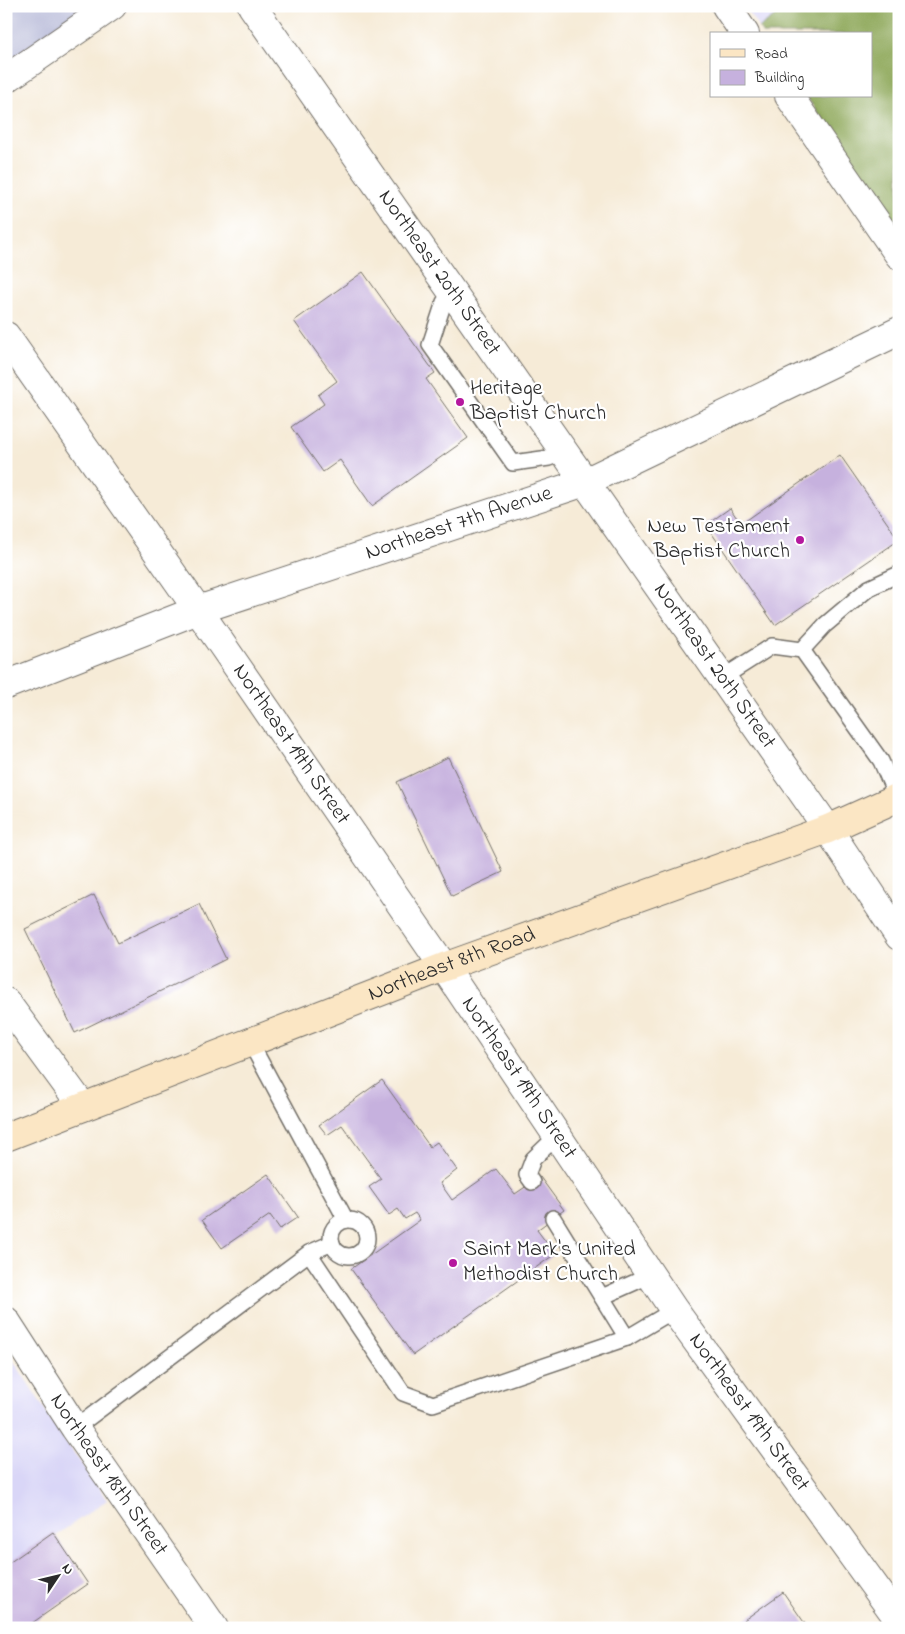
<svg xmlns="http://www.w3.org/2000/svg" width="905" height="1634" viewBox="0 0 905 1634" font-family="'Indie Flower',sans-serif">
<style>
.built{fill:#d9d6f7}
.industrial{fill:#c0c2dd}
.forest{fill:#8ea85a;stroke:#5c6a42}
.building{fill:#c6b1de}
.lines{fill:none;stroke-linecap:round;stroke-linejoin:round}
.service-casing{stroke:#726e67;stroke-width:18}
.minor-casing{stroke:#726e67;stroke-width:30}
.secondary-casing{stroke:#726e67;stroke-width:30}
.service{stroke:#fff;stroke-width:15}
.minor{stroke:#fff;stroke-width:28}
.secondary{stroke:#fbe6c4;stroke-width:28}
.poi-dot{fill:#b5179e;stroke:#fff;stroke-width:2}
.labels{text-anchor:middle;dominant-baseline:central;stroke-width:4.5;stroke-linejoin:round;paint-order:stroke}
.street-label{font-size:22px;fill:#2b2b2b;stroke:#fff}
.poi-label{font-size:22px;fill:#2b2b2b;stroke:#fff;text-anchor:start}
</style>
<rect width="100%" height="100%" fill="#fff"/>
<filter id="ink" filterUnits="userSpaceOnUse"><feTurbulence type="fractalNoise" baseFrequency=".02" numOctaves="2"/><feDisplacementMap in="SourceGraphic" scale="10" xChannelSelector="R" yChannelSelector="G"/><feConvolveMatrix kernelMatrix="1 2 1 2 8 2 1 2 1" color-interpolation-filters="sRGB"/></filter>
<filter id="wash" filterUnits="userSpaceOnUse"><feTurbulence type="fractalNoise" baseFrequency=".0096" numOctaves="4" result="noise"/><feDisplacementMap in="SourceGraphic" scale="20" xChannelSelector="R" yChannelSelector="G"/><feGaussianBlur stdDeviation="1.12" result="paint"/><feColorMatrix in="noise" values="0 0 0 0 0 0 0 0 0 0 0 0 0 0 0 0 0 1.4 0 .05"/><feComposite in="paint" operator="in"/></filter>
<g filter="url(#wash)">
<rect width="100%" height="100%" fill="#f6ebd7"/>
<!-- built -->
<g class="built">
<path d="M 744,6 L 789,6 L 759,28 Z"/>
<path d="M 6,1349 L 62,1436 L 107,1500 L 6,1570 Z"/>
</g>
<!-- industrial -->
<path class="industrial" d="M 6,6 L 89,6 L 6,63 Z"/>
<!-- forest -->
<path class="forest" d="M 789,6 L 899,6 L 899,229 L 806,96 L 871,96 L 871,34 L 763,34 L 759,28 Z"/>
<g id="blocks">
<!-- building -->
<g class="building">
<path d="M 363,272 L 435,373 L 426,379 L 468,438 L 372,506 L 340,460 L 323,472 L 291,427 L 324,404 L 318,395 L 337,381 L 294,321 Z"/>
<path d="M 840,455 L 899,540 L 775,625 L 706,525 L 730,508 L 741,524 Z"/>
<path d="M 448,757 L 503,872 L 452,896 L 397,782 Z"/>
<path d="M 94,895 L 118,943 L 199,904 L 226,959 L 75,1033 L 25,929 Z"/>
<path d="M 382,1080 L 430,1147 L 437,1142 L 457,1170 L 440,1183 L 452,1200 L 496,1169 L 515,1194 L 540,1177 L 564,1210 L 537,1230 L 555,1254 L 413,1355 L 351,1269 L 420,1220 L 415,1213 L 405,1219 L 398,1209 L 389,1215 L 369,1187 L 381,1179 L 342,1125 L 327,1135 L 319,1125 Z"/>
<path d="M 268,1174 L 298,1217 L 280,1229 L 270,1215 L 222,1248 L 202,1220 Z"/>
<path d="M 53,1532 L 88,1584 L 25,1628 L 6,1628 L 6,1565 Z"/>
<path d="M 783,1592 L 808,1628 L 750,1628 L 744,1620 Z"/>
</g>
</g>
</g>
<g filter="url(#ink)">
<use href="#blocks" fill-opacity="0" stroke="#726e67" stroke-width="1"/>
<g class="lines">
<!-- service casing -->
<g class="service-casing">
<g id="service">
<path d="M 453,293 L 444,302 L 430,345 L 513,463 L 549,458 L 564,452"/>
<path d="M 802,650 L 825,625 L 869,588 L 899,574"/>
<path d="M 722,678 L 772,646 L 802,650 L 881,761 L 897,798"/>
<path d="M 250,1042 L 346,1220"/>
<path d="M 532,1182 L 527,1175 L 533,1159 L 558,1135"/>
<path d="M 553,1218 L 627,1338"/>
<circle cx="349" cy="1238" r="18"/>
<path d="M 309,1253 L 403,1393 L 433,1404 L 627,1338 L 674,1310"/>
<path d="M 602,1297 L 651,1275"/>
<path d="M 75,1428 L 309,1253 L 332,1243"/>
</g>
</g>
<!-- minor casing -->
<g class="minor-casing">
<g id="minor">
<path id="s1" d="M 252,6 L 828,829 L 899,936"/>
<path d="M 726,6 L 745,34"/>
<path d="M 6,79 L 112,6"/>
<path d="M 789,96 L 899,255"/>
<path id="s2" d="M 6,336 L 198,610 L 444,967 L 674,1310 L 899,1620"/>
<path id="s3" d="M 6,685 L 198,610 L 585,482 L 899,331"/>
<path d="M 6,1002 L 83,1107"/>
<path id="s4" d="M 6,1321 L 75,1428 L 214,1628"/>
</g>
</g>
<!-- secondary casing -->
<g class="secondary-casing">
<g id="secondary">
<path id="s5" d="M 6,1137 L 444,967 L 828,829 L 899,797"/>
</g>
</g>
<!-- service -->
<use href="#service" class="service"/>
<!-- minor -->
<use href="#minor" class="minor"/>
<!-- secondary -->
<use href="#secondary" class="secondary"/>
</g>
</g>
<!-- markers -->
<g class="poi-dot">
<circle cx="460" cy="402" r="5"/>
<circle cx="800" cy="540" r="5"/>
<circle cx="453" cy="1263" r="5"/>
</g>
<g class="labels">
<!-- street labels -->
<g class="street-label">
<text stroke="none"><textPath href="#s1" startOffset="326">Northeast 20th Street</textPath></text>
<text stroke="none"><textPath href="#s3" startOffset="481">Northeast 7th Avenue</textPath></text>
<text stroke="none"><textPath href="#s1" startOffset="806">Northeast 20th Street</textPath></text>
<text stroke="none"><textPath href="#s2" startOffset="498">Northeast 19th Street</textPath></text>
<text stroke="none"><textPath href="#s5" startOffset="478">Northeast 8th Road</textPath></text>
<text stroke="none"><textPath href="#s2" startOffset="902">Northeast 19th Street</textPath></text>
<text stroke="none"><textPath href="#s2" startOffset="1308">Northeast 19th Street</textPath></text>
<text stroke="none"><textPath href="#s4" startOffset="185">Northeast 18th Street</textPath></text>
</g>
<!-- poi labels -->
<g class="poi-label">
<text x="470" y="389">Heritage<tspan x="470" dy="25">Baptist Church</tspan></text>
<text x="790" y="527" text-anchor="end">New Testament<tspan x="790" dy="25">Baptist Church</tspan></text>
<text x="463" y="1250">Saint Mark's United<tspan x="463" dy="25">Methodist Church</tspan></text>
</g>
</g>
<!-- margin -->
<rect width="905" height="1634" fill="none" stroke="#fff" stroke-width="25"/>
<!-- legend -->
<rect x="710" y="32" width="162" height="65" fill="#ffffff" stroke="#aaaaaa"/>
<rect x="720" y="49" width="25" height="8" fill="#fbe6c4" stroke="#aaaaaa"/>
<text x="755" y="58" font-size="15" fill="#2b2b2b">Road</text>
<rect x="720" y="70" width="25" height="15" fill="#c6b1de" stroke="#aaaaaa"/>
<text x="755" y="82" font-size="15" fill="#2b2b2b">Building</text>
<!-- north arrow -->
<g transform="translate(58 1576) rotate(55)" stroke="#ffffff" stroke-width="4" paint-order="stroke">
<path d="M0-4L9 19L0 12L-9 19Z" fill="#2b2b2b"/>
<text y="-8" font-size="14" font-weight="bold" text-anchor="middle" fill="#2b2b2b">N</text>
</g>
</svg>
